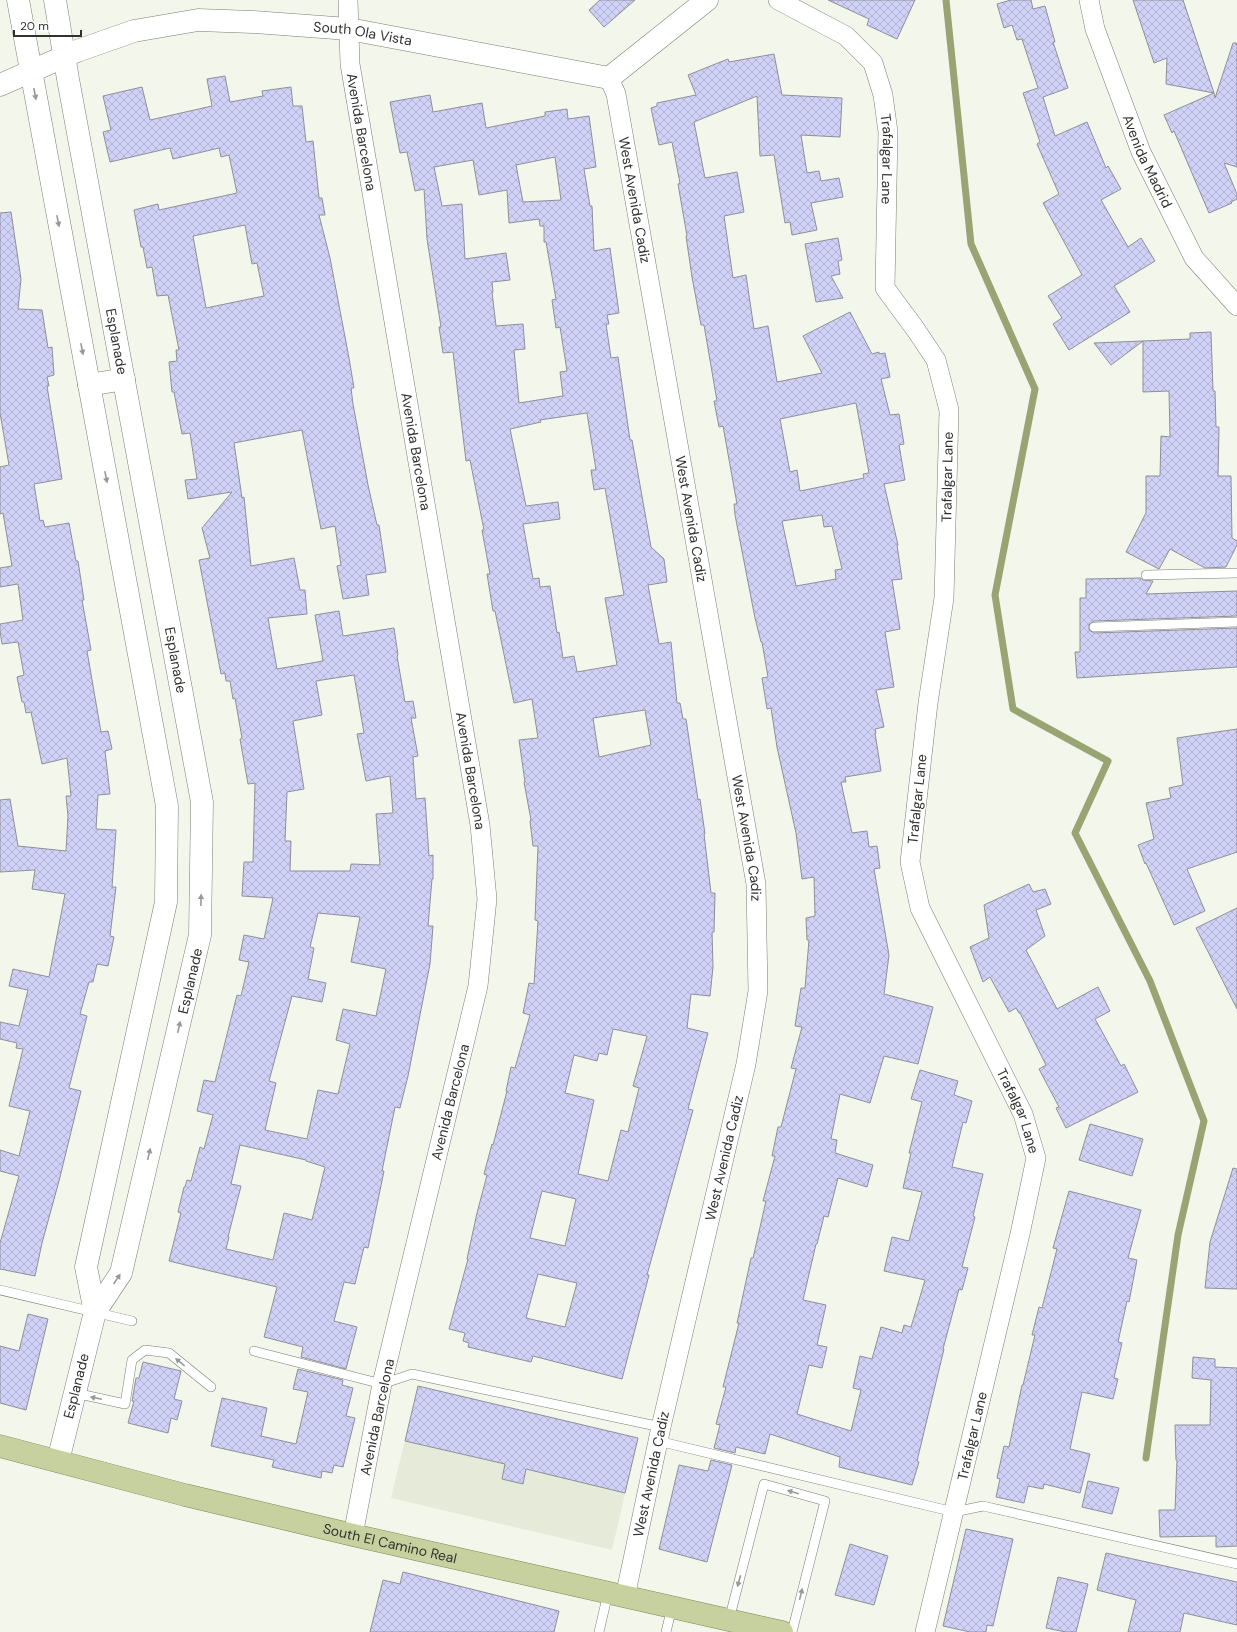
<svg xmlns="http://www.w3.org/2000/svg" width="1237" height="1632" viewBox="0 0 1237 1632" font-family="'DM Sans',sans-serif">
<style>
.built{fill:#e6ebd9}
.lines{fill:none;stroke-linecap:round;stroke-linejoin:round}
.stream{stroke:#99a475;stroke-width:7}
.building{fill:url(#building-cross-hatch);stroke:#8f8f9a;fill-rule:evenodd}
.service-casing{stroke:#7a7d72;stroke-width:10}
.minor-casing{stroke:#7a7d72;stroke-width:20}
.tertiary-casing{stroke:#7a7d72;stroke-width:23}
.primary-casing{stroke:#7a864f;stroke-width:23}
.service{stroke:#fff;stroke-width:9}
.minor{stroke:#fff;stroke-width:19}
.tertiary{stroke:#fff;stroke-width:22}
.primary{stroke:#c7d1a0;stroke-width:22}
.oneway{fill:#989896}
.labels{text-anchor:middle;dominant-baseline:central;stroke-width:3;stroke-linejoin:round;paint-order:stroke}
.street-label{font-size:14px;fill:#31322e;stroke:#fff}
</style>
<defs>
<pattern id="building-cross-hatch" width="8" height="8" patternUnits="userSpaceOnUse"><rect width="8" height="8" fill="#d0d1f7"/><path d="M0 0l8 8M0 8l8-8" fill="none" stroke="#b3b4d4"/></pattern>
</defs>
<rect width="100%" height="100%" fill="#f3f6ea"/>
<!-- built -->
<path class="built" d="M 418,1386 L 638,1438 L 612,1550 L 391,1498 Z"/>
<g class="lines">
<!-- stream -->
<path class="stream" d="M 946,0 L 971,244 L 1035,389 L 995,595 L 1013,709 L 1108,761 L 1075,833 L 1150,981 L 1204,1121 L 1178,1235 L 1146,1458"/>
</g>
<!-- building -->
<g class="building">
<path d="M 600,0 L 635,0 L 604,27 L 589,10 Z"/>
<path d="M 828,0 L 915,0 L 897,39 L 867,25 L 869,19 Z"/>
<path d="M 1011,0 L 1031,0 L 1033,9 L 1045,6 L 1055,42 L 1053,42 L 1068,88 L 1043,97 L 1055,136 L 1087,122 L 1106,168 L 1108,166 L 1121,189 L 1101,200 L 1128,247 L 1141,238 L 1155,261 L 1114,286 L 1130,312 L 1069,350 L 1053,324 L 1062,318 L 1048,296 L 1082,275 L 1043,203 L 1059,194 L 1037,144 L 1040,142 L 1023,93 L 1038,88 L 1022,39 L 1017,40 L 1012,25 L 1004,28 L 997,4 Z"/>
<path d="M 1133,0 L 1183,0 L 1214,93 L 1166,84 L 1167,58 L 1154,63 Z"/>
<path d="M 1233,43 L 1237,43 L 1237,167 L 1224,163 L 1237,194 L 1237,199 L 1231,202 L 1232,203 L 1209,213 L 1174,131 L 1172,133 L 1164,115 L 1214,93 L 1215,98 Z"/>
<path d="M 774,54 L 782,95 L 842,98 L 840,137 L 801,135 L 807,173 L 819,171 L 821,181 L 839,178 L 843,197 L 811,203 L 817,230 L 792,235 L 790,222 L 785,223 L 774,155 L 760,156 L 757,96 L 694,122 L 705,178 L 737,172 L 744,212 L 724,216 L 733,278 L 746,275 L 754,329 L 768,326 L 777,382 L 822,373 L 803,336 L 850,312 L 872,354 L 879,352 L 879,354 L 885,353 L 890,377 L 881,379 L 890,415 L 899,414 L 904,444 L 899,445 L 905,480 L 884,484 L 898,545 L 897,545 L 902,579 L 892,580 L 900,629 L 885,632 L 894,687 L 876,690 L 884,727 L 875,729 L 876,733 L 875,733 L 881,771 L 845,777 L 846,782 L 841,782 L 852,833 L 867,831 L 869,847 L 877,846 L 880,868 L 874,869 L 889,955 L 884,994 L 933,1007 L 918,1064 L 884,1056 L 870,1103 L 840,1094 L 831,1139 L 837,1140 L 835,1153 L 873,1165 L 867,1187 L 838,1178 L 828,1217 L 824,1216 L 817,1244 L 816,1244 L 803,1300 L 826,1305 L 817,1345 L 827,1347 L 822,1368 L 809,1365 L 797,1414 L 851,1431 L 861,1390 L 853,1388 L 860,1356 L 872,1359 L 881,1327 L 902,1333 L 904,1325 L 911,1327 L 925,1280 L 884,1271 L 892,1237 L 909,1241 L 922,1192 L 903,1188 L 911,1153 L 909,1153 L 922,1102 L 911,1099 L 920,1070 L 958,1081 L 954,1095 L 972,1101 L 966,1123 L 963,1122 L 952,1167 L 983,1174 L 973,1216 L 975,1217 L 962,1267 L 968,1268 L 962,1290 L 959,1289 L 943,1349 L 944,1349 L 917,1461 L 919,1462 L 912,1485 L 839,1467 L 840,1457 L 770,1434 L 765,1454 L 736,1447 L 735,1453 L 714,1448 L 720,1425 L 716,1424 L 726,1387 L 723,1387 L 739,1323 L 737,1323 L 751,1258 L 753,1258 L 766,1201 L 763,1201 L 775,1156 L 772,1156 L 778,1127 L 781,1127 L 796,1069 L 791,1068 L 802,1027 L 795,1026 L 801,988 L 805,988 L 809,940 L 807,940 L 806,918 L 815,916 L 814,877 L 802,879 L 796,833 L 777,747 L 771,708 L 767,709 L 762,678 L 768,677 L 762,642 L 761,642 L 755,618 L 735,515 L 734,504 L 737,504 L 723,426 L 719,427 L 714,401 L 717,401 L 704,325 L 701,325 L 692,277 L 686,236 L 687,236 L 678,184 L 680,183 L 672,142 L 659,145 L 651,108 L 657,106 L 657,103 L 696,95 L 688,75 L 728,59 L 729,62 ZM 856,403 L 869,473 L 863,474 L 864,478 L 800,491 L 797,470 L 790,472 L 780,419 ZM 822,515 L 824,527 L 832,526 L 842,569 L 835,570 L 836,579 L 796,586 L 782,521 Z"/>
<path d="M 225,76 L 230,102 L 263,96 L 262,91 L 291,87 L 293,106 L 302,106 L 306,142 L 313,141 L 319,198 L 322,198 L 325,215 L 319,215 L 330,258 L 349,358 L 354,388 L 351,388 L 353,404 L 368,485 L 377,525 L 379,525 L 386,572 L 366,575 L 369,595 L 343,599 L 337,566 L 341,565 L 335,526 L 321,529 L 302,430 L 234,443 L 242,498 L 244,497 L 251,566 L 294,558 L 300,590 L 305,590 L 307,614 L 268,618 L 277,669 L 323,661 L 315,615 L 339,611 L 343,636 L 394,628 L 398,655 L 397,656 L 405,702 L 413,701 L 416,718 L 411,718 L 418,756 L 413,757 L 416,799 L 425,798 L 429,856 L 433,855 L 433,879 L 432,879 L 428,926 L 433,926 L 430,964 L 408,1076 L 400,1108 L 395,1107 L 382,1171 L 384,1171 L 368,1248 L 364,1247 L 355,1284 L 344,1282 L 334,1321 L 357,1327 L 346,1369 L 301,1357 L 303,1347 L 264,1337 L 277,1287 L 169,1261 L 181,1213 L 178,1212 L 184,1187 L 185,1187 L 187,1180 L 191,1181 L 200,1147 L 204,1149 L 213,1115 L 197,1111 L 204,1080 L 215,1082 L 237,995 L 241,996 L 249,962 L 239,960 L 244,935 L 264,939 L 273,898 L 242,896 L 244,862 L 253,862 L 255,783 L 248,784 L 240,739 L 242,738 L 235,698 L 233,699 L 230,681 L 226,681 L 225,673 L 221,674 L 199,560 L 210,558 L 202,528 L 232,492 L 188,499 L 185,480 L 197,479 L 190,433 L 182,434 L 174,392 L 172,392 L 169,362 L 177,361 L 176,350 L 179,350 L 168,295 L 157,296 L 152,267 L 147,268 L 143,247 L 141,247 L 134,210 L 158,204 L 159,210 L 237,193 L 229,155 L 221,157 L 219,148 L 173,159 L 170,148 L 110,162 L 103,132 L 111,130 L 103,96 L 142,87 L 150,120 L 212,106 L 207,79 ZM 245,225 L 252,264 L 257,263 L 264,296 L 206,308 L 193,236 ZM 354,675 L 364,733 L 357,734 L 366,781 L 390,776 L 393,813 L 376,814 L 380,865 L 351,864 L 350,871 L 290,871 L 291,841 L 285,841 L 287,792 L 304,789 L 293,721 L 322,715 L 316,681 ZM 318,913 L 360,917 L 351,962 L 386,969 L 376,1016 L 343,1009 L 336,1040 L 350,1044 L 338,1094 L 318,1090 L 307,1139 L 265,1130 L 276,1083 L 269,1081 L 292,996 L 322,1002 L 326,983 L 308,979 L 314,948 L 310,947 ZM 240,1145 L 306,1160 L 306,1161 L 325,1167 L 312,1220 L 284,1213 L 273,1260 L 226,1249 L 229,1237 L 228,1237 L 241,1186 L 231,1184 Z"/>
<path d="M 430,95 L 433,112 L 482,103 L 486,128 L 545,116 L 545,112 L 567,109 L 568,119 L 589,116 L 596,167 L 584,169 L 590,206 L 592,206 L 594,251 L 610,248 L 619,313 L 607,315 L 609,324 L 606,324 L 611,358 L 618,357 L 630,440 L 632,440 L 651,547 L 664,559 L 667,582 L 648,585 L 659,644 L 671,642 L 677,703 L 680,703 L 683,719 L 686,719 L 698,800 L 700,799 L 705,834 L 704,834 L 711,893 L 715,893 L 714,932 L 712,932 L 713,967 L 710,996 L 691,994 L 687,1028 L 708,1033 L 688,1109 L 693,1110 L 647,1275 L 649,1275 L 622,1379 L 533,1356 L 531,1362 L 468,1347 L 469,1343 L 463,1341 L 465,1333 L 449,1329 L 468,1259 L 467,1259 L 477,1213 L 487,1175 L 484,1174 L 492,1144 L 493,1145 L 507,1091 L 506,1091 L 511,1067 L 515,1068 L 530,1015 L 523,1013 L 529,983 L 534,984 L 538,921 L 535,920 L 538,846 L 533,846 L 530,821 L 531,820 L 524,782 L 525,782 L 519,740 L 538,738 L 532,699 L 514,703 L 495,611 L 493,611 L 487,574 L 490,574 L 482,530 L 484,530 L 470,460 L 466,461 L 453,352 L 443,353 L 439,327 L 441,327 L 427,239 L 424,189 L 415,191 L 407,152 L 400,153 L 390,102 ZM 555,157 L 561,200 L 523,202 L 516,165 ZM 473,160 L 479,195 L 507,190 L 509,223 L 539,219 L 540,226 L 544,226 L 544,242 L 546,242 L 556,299 L 552,300 L 556,328 L 560,327 L 567,371 L 560,372 L 563,396 L 519,403 L 514,350 L 525,349 L 523,324 L 496,326 L 492,292 L 493,292 L 492,282 L 510,280 L 506,253 L 465,259 L 462,204 L 442,206 L 434,167 ZM 587,413 L 596,470 L 591,470 L 594,490 L 605,488 L 624,595 L 605,598 L 617,665 L 577,672 L 574,656 L 563,658 L 559,632 L 557,633 L 550,586 L 540,587 L 539,578 L 533,579 L 523,524 L 560,519 L 558,502 L 526,506 L 510,429 L 541,422 L 540,420 ZM 645,710 L 651,745 L 599,757 L 593,718 ZM 613,1029 L 647,1036 L 633,1086 L 639,1088 L 628,1132 L 621,1130 L 608,1181 L 578,1174 L 594,1100 L 565,1093 L 574,1055 L 597,1061 L 599,1053 L 607,1055 ZM 542,1191 L 576,1199 L 565,1246 L 530,1238 ZM 538,1274 L 577,1283 L 565,1327 L 526,1318 Z"/>
<path d="M 11,212 L 21,279 L 18,309 L 42,310 L 48,348 L 52,347 L 54,375 L 47,377 L 49,386 L 47,386 L 62,479 L 34,484 L 40,521 L 43,520 L 45,527 L 69,523 L 76,561 L 78,561 L 84,600 L 82,600 L 91,650 L 87,651 L 101,732 L 108,731 L 112,749 L 105,751 L 110,794 L 98,795 L 96,829 L 116,830 L 112,887 L 116,887 L 110,936 L 114,937 L 108,966 L 97,964 L 93,982 L 89,982 L 80,1014 L 87,1016 L 69,1088 L 81,1091 L 59,1181 L 42,1243 L 35,1276 L 0,1269 L 0,1243 L 19,1176 L 0,1171 L 0,1150 L 19,1156 L 30,1111 L 9,1106 L 23,1049 L 16,1048 L 17,1043 L 0,1039 L 0,1022 L 19,1026 L 28,990 L 9,986 L 13,969 L 49,977 L 65,894 L 32,889 L 35,870 L 0,872 L 0,800 L 10,799 L 18,846 L 66,851 L 68,816 L 66,796 L 71,796 L 67,758 L 42,764 L 31,712 L 26,713 L 24,702 L 22,702 L 17,677 L 24,675 L 18,642 L 2,644 L 0,631 L 0,624 L 23,620 L 18,584 L 0,587 L 0,568 L 12,566 L 3,513 L 0,514 L 0,467 L 9,465 L 0,413 L 0,213 Z"/>
<path d="M 838,238 L 842,260 L 838,261 L 840,274 L 831,276 L 843,298 L 816,302 L 805,244 Z"/>
<path d="M 1211,332 L 1213,391 L 1215,391 L 1216,427 L 1219,427 L 1218,476 L 1231,476 L 1232,538 L 1237,541 L 1237,545 L 1226,567 L 1205,568 L 1170,549 L 1159,569 L 1126,552 L 1146,513 L 1146,476 L 1160,476 L 1161,436 L 1170,437 L 1169,391 L 1143,392 L 1143,341 L 1190,339 L 1190,333 Z"/>
<path d="M 1143,341 L 1111,365 L 1094,343 Z"/>
<path d="M 1141,578 L 1143,580 L 1153,581 L 1146,594 L 1237,591 L 1237,616 L 1094,621 L 1089,625 L 1089,630 L 1094,633 L 1237,628 L 1237,667 L 1077,678 L 1075,652 L 1080,652 L 1080,598 L 1086,598 L 1086,579 Z"/>
<path d="M 1237,729 L 1237,852 L 1187,869 L 1205,911 L 1174,925 L 1146,863 L 1145,864 L 1138,845 L 1154,839 L 1146,803 L 1171,798 L 1169,788 L 1183,785 L 1177,738 Z"/>
<path d="M 1029,884 L 1033,892 L 1045,889 L 1051,904 L 1036,910 L 1045,936 L 1026,950 L 1057,1009 L 1098,987 L 1110,1011 L 1095,1019 L 1121,1066 L 1124,1064 L 1138,1092 L 1066,1128 L 1056,1108 L 1059,1107 L 1039,1069 L 1046,1065 L 1020,1013 L 1019,1013 L 1016,1008 L 1009,1012 L 990,977 L 983,982 L 970,947 L 989,938 L 984,905 Z"/>
<path d="M 1237,908 L 1237,1009 L 1196,928 Z"/>
<path d="M 1090,1124 L 1143,1139 L 1132,1176 L 1079,1160 Z"/>
<path d="M 1233,1168 L 1237,1169 L 1237,1289 L 1205,1288 L 1210,1242 Z"/>
<path d="M 1069,1191 L 1141,1210 L 1128,1258 L 1137,1260 L 1129,1302 L 1127,1301 L 1118,1342 L 1122,1343 L 1114,1378 L 1118,1379 L 1113,1399 L 1082,1392 L 1070,1449 L 1090,1454 L 1080,1493 L 1044,1484 L 1043,1489 L 1028,1486 L 1024,1503 L 996,1497 L 1000,1479 L 997,1478 L 1004,1446 L 1009,1447 L 1022,1385 L 1023,1385 L 1035,1335 L 1032,1335 L 1039,1307 L 1042,1308 L 1057,1249 L 1053,1248 Z"/>
<path d="M 28,1314 L 48,1319 L 26,1410 L 0,1403 L 0,1346 L 19,1351 Z"/>
<path d="M 1193,1357 L 1215,1359 L 1215,1367 L 1237,1368 L 1237,1546 L 1216,1547 L 1216,1536 L 1160,1537 L 1159,1510 L 1175,1510 L 1177,1460 L 1176,1460 L 1175,1425 L 1210,1425 L 1211,1380 L 1192,1378 Z"/>
<path d="M 143,1362 L 181,1371 L 174,1399 L 182,1401 L 177,1420 L 171,1418 L 168,1433 L 128,1423 L 134,1401 L 132,1401 L 136,1378 L 139,1378 Z"/>
<path d="M 298,1369 L 343,1380 L 342,1385 L 353,1388 L 346,1416 L 355,1418 L 343,1467 L 334,1465 L 332,1473 L 322,1471 L 321,1478 L 272,1467 L 274,1460 L 211,1446 L 222,1398 L 267,1408 L 261,1436 L 296,1444 L 308,1392 L 293,1389 Z"/>
<path d="M 418,1386 L 638,1438 L 625,1493 L 526,1469 L 523,1484 L 502,1479 L 505,1464 L 405,1441 Z"/>
<path d="M 711,1460 L 732,1465 L 707,1562 L 659,1549 L 679,1465 L 708,1471 Z"/>
<path d="M 1088,1481 L 1119,1488 L 1112,1514 L 1082,1507 Z"/>
<path d="M 966,1529 L 1013,1539 L 993,1626 L 987,1625 L 986,1632 L 970,1632 L 943,1626 Z"/>
<path d="M 850,1544 L 888,1556 L 874,1605 L 835,1595 Z"/>
<path d="M 1106,1553 L 1237,1582 L 1237,1625 L 1184,1613 L 1180,1632 L 1128,1632 L 1136,1600 L 1097,1590 Z"/>
<path d="M 403,1572 L 559,1611 L 554,1632 L 370,1632 L 383,1580 L 400,1584 Z"/>
<path d="M 1058,1577 L 1088,1584 L 1076,1632 L 1066,1632 L 1046,1628 Z"/>
</g>
<g class="lines">
<!-- service casing -->
<g class="service-casing">
<g id="service">
<path d="M 1146,575 L 1237,573"/>
<path d="M 1094,627 L 1237,622"/>
<path d="M 0,1290 L 132,1321"/>
<path d="M 254,1351 L 382,1384 L 412,1374 L 661,1427"/>
<path d="M 75,1393 L 125,1404 L 132,1360 L 145,1350 L 169,1353 L 211,1387"/>
<path d="M 658,1441 L 954,1512 L 983,1506 L 1237,1564"/>
<path d="M 729,1620 L 764,1484 L 825,1501 L 792,1632"/>
<path d="M 599,1632 L 608,1593"/>
<path d="M 666,1632 L 672,1607"/>
</g>
</g>
<!-- minor casing -->
<g class="minor-casing">
<g id="minor">
<path id="s1" d="M 348,0 L 350,64 L 480,825 L 487,899 L 478,986 L 382,1384 L 353,1535"/>
<path id="s2" d="M 778,0 L 846,36 L 873,63 L 883,95 L 888,132 L 885,288 L 916,330 L 936,360 L 949,410 L 944,598 L 928,703 L 910,862 L 920,908 L 1023,1114 L 1036,1158 L 1020,1234 L 925,1632"/>
<path id="s3" d="M 1089,0 L 1095,29 L 1141,152 L 1194,258 L 1237,306"/>
<path id="s4" d="M 609,78 L 616,94 L 756,884 L 758,991 L 746,1064 L 661,1427 L 625,1597"/>
</g>
</g>
<!-- tertiary casing -->
<g class="tertiary-casing">
<g id="tertiary">
<path d="M 18,0 L 167,806 L 166,902 L 86,1267 L 95,1312"/>
<path id="s5" d="M 55,0 L 68,79 L 202,802 L 200,935 L 121,1273 L 95,1312 L 58,1461"/>
<path id="s6" d="M 0,85 L 77,51 L 134,31 L 198,20 L 253,22 L 349,29 L 609,78 L 707,0"/>
<path d="M 89,385 L 124,379"/>
</g>
</g>
<!-- primary casing -->
<g class="primary-casing">
<g id="primary">
<path id="s7" d="M 0,1446 L 185,1495 L 353,1535 L 782,1632"/>
</g>
</g>
<!-- service -->
<use href="#service" class="service"/>
<!-- minor -->
<use href="#minor" class="minor"/>
<!-- tertiary -->
<use href="#tertiary" class="tertiary"/>
<!-- primary -->
<use href="#primary" class="primary"/>
</g>
<!-- one-way arrows -->
<defs><path id="oneway-solid" d="M-6-.8H1V-3.2L6.5 0L1 3.2V.8H-6Z"/></defs>
<g class="oneway">
<use href="#oneway-solid" transform="translate(35 94) rotate(79)"/>
<use href="#oneway-solid" transform="translate(58 221) rotate(79)"/>
<use href="#oneway-solid" transform="translate(82 349) rotate(79)"/>
<use href="#oneway-solid" transform="translate(106 477) rotate(79)"/>
<use href="#oneway-solid" transform="translate(201 900) rotate(-89)"/>
<use href="#oneway-solid" transform="translate(179 1027) rotate(-77)"/>
<use href="#oneway-solid" transform="translate(149 1154) rotate(-77)"/>
<use href="#oneway-solid" transform="translate(117 1279) rotate(-56)"/>
<use href="#oneway-solid" transform="translate(180 1362) rotate(-141)"/>
<use href="#oneway-solid" transform="translate(96 1398) rotate(-168)"/>
<use href="#oneway-solid" transform="translate(793 1492) rotate(-164)"/>
<use href="#oneway-solid" transform="translate(739 1581) rotate(105)"/>
<use href="#oneway-solid" transform="translate(801 1594) rotate(-76)"/>
</g>
<g class="labels">
<!-- street labels -->
<g class="street-label">
<text stroke="none"><textPath href="#s6" startOffset="375">South Ola Vista</textPath></text>
<text stroke="none"><textPath href="#s1" startOffset="133">Avenida Barcelona</textPath></text>
<text stroke="none"><textPath href="#s2" startOffset="213">Trafalgar Lane</textPath></text>
<text stroke="none"><textPath href="#s3" startOffset="172">Avenida Madrid</textPath></text>
<text stroke="none"><textPath href="#s4" startOffset="125">West Avenida Cadiz</textPath></text>
<text stroke="none"><textPath href="#s5" startOffset="347">Esplanade</textPath></text>
<text stroke="none"><textPath href="#s1" startOffset="457">Avenida Barcelona</textPath></text>
<text transform="translate(947 477) rotate(-89)">Trafalgar Lane</text>
<text stroke="none"><textPath href="#s4" startOffset="449">West Avenida Cadiz</textPath></text>
<text stroke="none"><textPath href="#s5" startOffset="671">Esplanade</textPath></text>
<text stroke="none"><textPath href="#s1" startOffset="781">Avenida Barcelona</textPath></text>
<text transform="translate(917 799) rotate(-84)">Trafalgar Lane</text>
<text stroke="none"><textPath href="#s4" startOffset="773">West Avenida Cadiz</textPath></text>
<text transform="translate(190 981) rotate(-77)">Esplanade</text>
<text transform="translate(450 1102) rotate(-76)">Avenida Barcelona</text>
<text stroke="none"><textPath href="#s2" startOffset="1209">Trafalgar Lane</textPath></text>
<text transform="translate(724 1158) rotate(-77)">West Avenida Cadiz</text>
<text transform="translate(76 1386) rotate(-76)">Esplanade</text>
<text transform="translate(377 1417) rotate(-78)">Avenida Barcelona</text>
<text transform="translate(972 1436) rotate(-77)">Trafalgar Lane</text>
<text transform="translate(651 1474) rotate(-78)">West Avenida Cadiz</text>
<text stroke="none"><textPath href="#s7" startOffset="402">South El Camino Real</textPath></text>
</g>
</g>
<!-- scale -->
<path d="M14 30v6h67v-6" fill="none" stroke="#31322e" stroke-width="2"/>
<text x="20" y="30" font-size="12" fill="#31322e" stroke="#ffffff" stroke-width="3" paint-order="stroke">20 m</text>
</svg>
